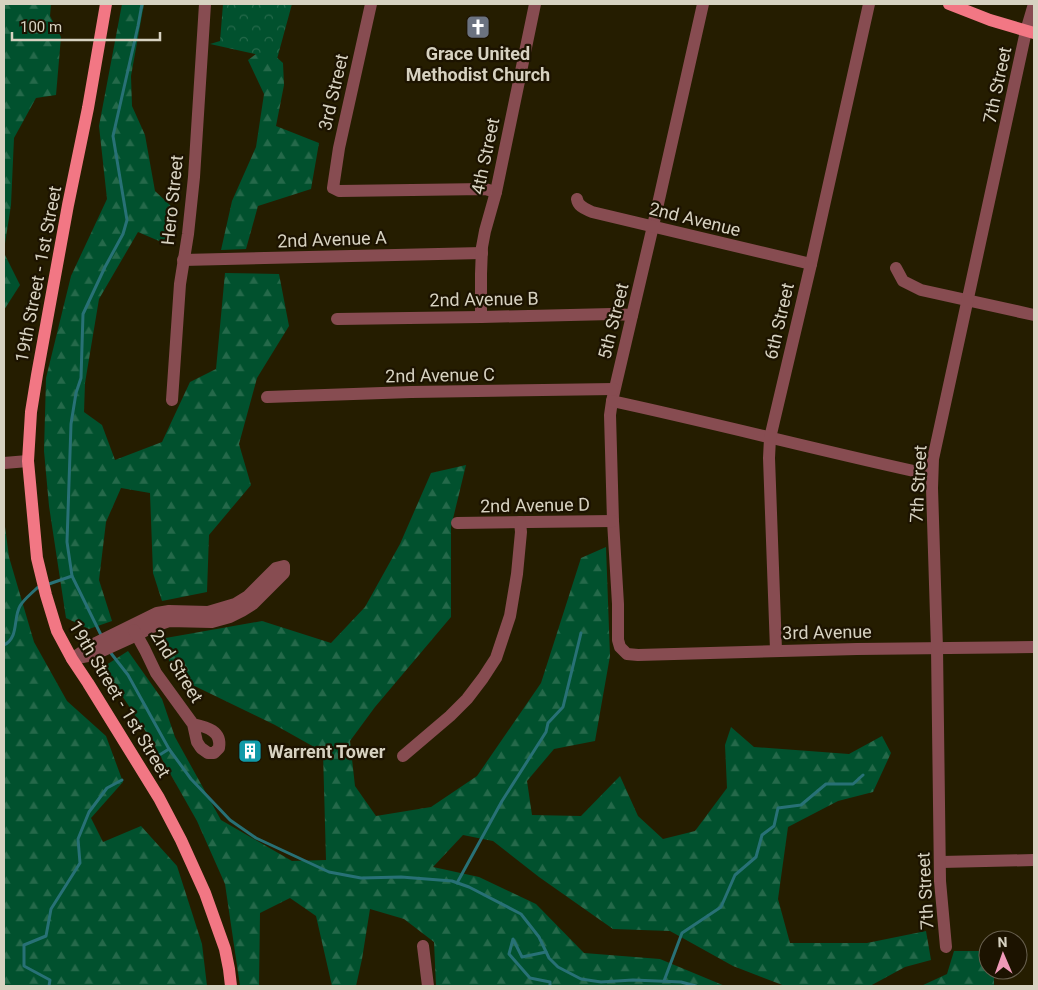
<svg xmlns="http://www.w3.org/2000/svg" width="1038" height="990" viewBox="0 0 1038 990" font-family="Roboto,sans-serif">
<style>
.forest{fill:url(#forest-firs)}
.park{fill:url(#park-crowns)}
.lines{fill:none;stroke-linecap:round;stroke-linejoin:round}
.stream{stroke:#287176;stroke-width:3}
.minor{stroke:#874c51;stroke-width:12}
.major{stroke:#f27784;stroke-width:12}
.labels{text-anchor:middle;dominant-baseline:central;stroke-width:4.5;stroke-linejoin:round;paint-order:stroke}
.poi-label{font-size:18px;font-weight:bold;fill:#d7d2c1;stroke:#1c1300}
.street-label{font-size:18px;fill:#d7d2c1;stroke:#1c1300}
</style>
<defs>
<pattern id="forest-firs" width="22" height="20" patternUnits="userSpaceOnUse" patternTransform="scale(1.25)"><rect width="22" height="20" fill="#01512e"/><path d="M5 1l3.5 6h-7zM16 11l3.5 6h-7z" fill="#25694a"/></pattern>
<pattern id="park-crowns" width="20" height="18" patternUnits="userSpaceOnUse" patternTransform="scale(1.25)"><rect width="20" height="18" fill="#01512e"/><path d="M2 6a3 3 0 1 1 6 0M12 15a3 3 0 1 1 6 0" fill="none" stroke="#25694a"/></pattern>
</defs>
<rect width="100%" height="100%" fill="#251d00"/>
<!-- forest -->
<g class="forest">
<path d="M 4,4 L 51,4 L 50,16 L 61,37 L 56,95 L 36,98 L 14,138 L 11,205 L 4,250 Z"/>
<path d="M 122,4 L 144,4 L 131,76 L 132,106 L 145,135 L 155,191 L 173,208 L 166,244 L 138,232 L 99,299 L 85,383 L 84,412 L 102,425 L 115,460 L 162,442 L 190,382 L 216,369 L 225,273 L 279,274 L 289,326 L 257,378 L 239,444 L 251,485 L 209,535 L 207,592 L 162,601 L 153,573 L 150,493 L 121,488 L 106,522 L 99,580 L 112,621 L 89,629 L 66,618 L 49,506 L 44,451 L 46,378 L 71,276 L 107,199 L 99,126 Z"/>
<path d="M 265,47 L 283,63 L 284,85 L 276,126 L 319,143 L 311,189 L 258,206 L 246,249 L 221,250 L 232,201 L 256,147 L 264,94 L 248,60 Z"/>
<path d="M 4,253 L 20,285 L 4,310 Z"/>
<path d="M 466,465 L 451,527 L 451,617 L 375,707 L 350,741 L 355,786 L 376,816 L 431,807 L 477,776 L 541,683 L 581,558 L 606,547 L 610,656 L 595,741 L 554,749 L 527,781 L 532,815 L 581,816 L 620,776 L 638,816 L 663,839 L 695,831 L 727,788 L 725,745 L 731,727 L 754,747 L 849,754 L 882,736 L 891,753 L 873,792 L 838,801 L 788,827 L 778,899 L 790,943 L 867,943 L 926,931 L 931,960 L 905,967 L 870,986 L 785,986 L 733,966 L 670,931 L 613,929 L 539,877 L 493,841 L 463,835 L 433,867 L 479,877 L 536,904 L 584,953 L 660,959 L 725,986 L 436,986 L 434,942 L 404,919 L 370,909 L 362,959 L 356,986 L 332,986 L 316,916 L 290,898 L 260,913 L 259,986 L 240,986 L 225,884 L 197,821 L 150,738 L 103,667 L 128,651 L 162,699 L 175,737 L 221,820 L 292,861 L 326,860 L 323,752 L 275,725 L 176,677 L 160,639 L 262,621 L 331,643 L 365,607 L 400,544 L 431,473 Z"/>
<path d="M 4,519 L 9,557 L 34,642 L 67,701 L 106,736 L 123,782 L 91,818 L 103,842 L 141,826 L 177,866 L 202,944 L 207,986 L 4,986 Z"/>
<path d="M 954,951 L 988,951 L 988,970 L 994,970 L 994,986 L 921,986 L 947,974 Z"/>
</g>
<!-- park -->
<path class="park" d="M 223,4 L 292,4 L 277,59 L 210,44 L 220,41 Z"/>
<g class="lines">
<!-- stream -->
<g class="stream">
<path d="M 46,585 L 72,576"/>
<path d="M 102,637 L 72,576 L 67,542 L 71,424 L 76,393 L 81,378 L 83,314 L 105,267 L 123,234 L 127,220 L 113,136 L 138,26 L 142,4"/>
<path d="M 4,645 C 19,638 13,618 20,606 C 24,599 31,594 37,588 L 40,587"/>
<path d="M 110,652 L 128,675 L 169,749 L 191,779 L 230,820 L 256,838 L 329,872 L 361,878 L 401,877 L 452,881 L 469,887 L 521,914 L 539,937 L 549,958 L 558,967 L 581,979 L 601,982 L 633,980 L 681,982 L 696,986"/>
<path d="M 153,759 L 169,749"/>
<path d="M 457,883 L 502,801 L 546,732 L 548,723 L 563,707 L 581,633"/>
<path d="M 546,952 L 522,957 L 513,939 L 509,954 L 530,978 L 550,982 L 550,986"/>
<path d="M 664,981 L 682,933 L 721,907 L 735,875 L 756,857 L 762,835 L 774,826 L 778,808 L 801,805 L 826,784 L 853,784 L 863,775"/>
<path d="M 49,986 L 50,980 L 24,966 L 24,945 L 46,936 L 51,909 L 80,863 L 78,839 L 89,812 L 107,788 L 122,780"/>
</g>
<!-- minor -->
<g class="minor">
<path d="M 371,4 L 339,148 L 333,188 L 339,191 L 485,189 L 496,192"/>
<path d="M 703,4 L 653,226 L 612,401 L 610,415 L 613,521 L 618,604 L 618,640 L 620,647 L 627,654 L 638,655 L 857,649 L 1034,647"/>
<path d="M 577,199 C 578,207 586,209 592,212 L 811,264"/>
<path d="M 183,260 L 482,253"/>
<path d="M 896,268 L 903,281 L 921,290 L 1034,315"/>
<path d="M 481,317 L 481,274 L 482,247 L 485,231 L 496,192 L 535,4"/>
<path d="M 337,319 L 481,317 L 612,314 L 632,315"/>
<path d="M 267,397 L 411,392 L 614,389"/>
<path d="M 172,400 L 180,284 L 188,234 L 194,177 L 205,4"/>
<path d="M 612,401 C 719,424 825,452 932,475"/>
<path d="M 4,463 L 28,461"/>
<path d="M 457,523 L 613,521"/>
<path d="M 284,566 L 284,573 L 253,604 L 242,611 L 230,617 L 212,622 L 169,621 L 152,627 L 137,635 L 93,655 L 72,659 L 92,645 L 157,613 L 169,611 L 208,612 L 235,604 L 248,596 L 276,568 Z"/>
<path d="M 134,630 L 145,650 L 156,673 L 193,724 L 197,742 L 201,748 L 208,753 L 214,753 L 219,748 C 222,731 207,727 193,724"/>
<path d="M 776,650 L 769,458 L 770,438 L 811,264 L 869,4"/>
<path d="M 403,756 L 450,716 L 467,699 L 483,678 L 496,658 L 510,616 L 517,574 L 521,532 L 520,522"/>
<path d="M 941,862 L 1034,860"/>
<path d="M 423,946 L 428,986"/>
<path d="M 946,947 L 940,881 L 937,648 L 932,488 L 933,459 L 1026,31 L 1034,4"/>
</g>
<!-- major -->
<g class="major">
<path d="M 106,4 L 88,108 L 68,205 L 37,375 L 31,412 L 28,461 L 37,558 L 46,595 L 57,631 L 72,659 L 88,683 L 159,798 L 181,840 L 205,893 L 225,949 L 229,969 L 231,986"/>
<path d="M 949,4 L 990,20 L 1034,33"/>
</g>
</g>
<!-- icons -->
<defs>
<g id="church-square" transform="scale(1.25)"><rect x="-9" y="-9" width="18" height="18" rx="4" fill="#6b7280" stroke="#1c1300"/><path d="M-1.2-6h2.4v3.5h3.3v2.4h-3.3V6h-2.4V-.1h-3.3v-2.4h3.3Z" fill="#fff"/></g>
<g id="building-square" transform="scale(1.25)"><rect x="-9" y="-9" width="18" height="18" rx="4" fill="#0f9aa8" stroke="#1c1300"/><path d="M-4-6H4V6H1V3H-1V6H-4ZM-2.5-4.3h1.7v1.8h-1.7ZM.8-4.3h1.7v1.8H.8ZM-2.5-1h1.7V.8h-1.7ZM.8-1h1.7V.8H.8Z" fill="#fff"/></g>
</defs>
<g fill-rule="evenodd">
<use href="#church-square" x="478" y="27"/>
<use href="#building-square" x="250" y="751"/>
</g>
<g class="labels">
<!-- poi labels -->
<g class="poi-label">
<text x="478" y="53">Grace United<tspan x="478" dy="21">Methodist Church</tspan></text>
<text x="268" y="751" text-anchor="start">Warrent Tower</text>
</g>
<!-- street labels -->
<g class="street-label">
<text transform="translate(997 85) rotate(-78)">7th Street</text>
<text transform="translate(333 92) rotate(-77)">3rd Street</text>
<text transform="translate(485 156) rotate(-78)">4th Street</text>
<text transform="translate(172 200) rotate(-84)">Hero Street</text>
<text transform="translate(695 219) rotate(14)">2nd Avenue</text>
<text transform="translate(332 239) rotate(-2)">2nd Avenue A</text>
<text transform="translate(38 274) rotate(-79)">19th Street - 1st Street</text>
<text transform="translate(484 299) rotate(-1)">2nd Avenue B</text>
<text transform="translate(613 321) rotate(-76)">5th Street</text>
<text transform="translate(779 321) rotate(-77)">6th Street</text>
<text transform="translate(440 375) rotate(-1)">2nd Avenue C</text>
<text transform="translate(918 484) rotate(-87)">7th Street</text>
<text transform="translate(535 505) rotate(-1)">2nd Avenue D</text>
<text transform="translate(827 632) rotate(-1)">3rd Avenue</text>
<text transform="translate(177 666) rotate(58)">2nd Street</text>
<text transform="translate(120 699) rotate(59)">19th Street - 1st Street</text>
<text transform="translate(925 891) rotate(-93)">7th Street</text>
</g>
</g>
<!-- border -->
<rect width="1038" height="990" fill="none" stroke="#d7d2c1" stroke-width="10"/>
<!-- north arrow -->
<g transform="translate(1003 955) rotate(358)"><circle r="24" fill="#1c1300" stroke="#675f4d"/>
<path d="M0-4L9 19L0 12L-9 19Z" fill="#ef9ab8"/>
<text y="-8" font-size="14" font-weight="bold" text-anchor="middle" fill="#d7d2c1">N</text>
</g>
<!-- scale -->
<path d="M12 32v8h148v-8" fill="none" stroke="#d7d2c1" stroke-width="2.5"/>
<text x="20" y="32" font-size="15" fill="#d7d2c1" stroke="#1c1300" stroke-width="4" paint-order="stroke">100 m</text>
</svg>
